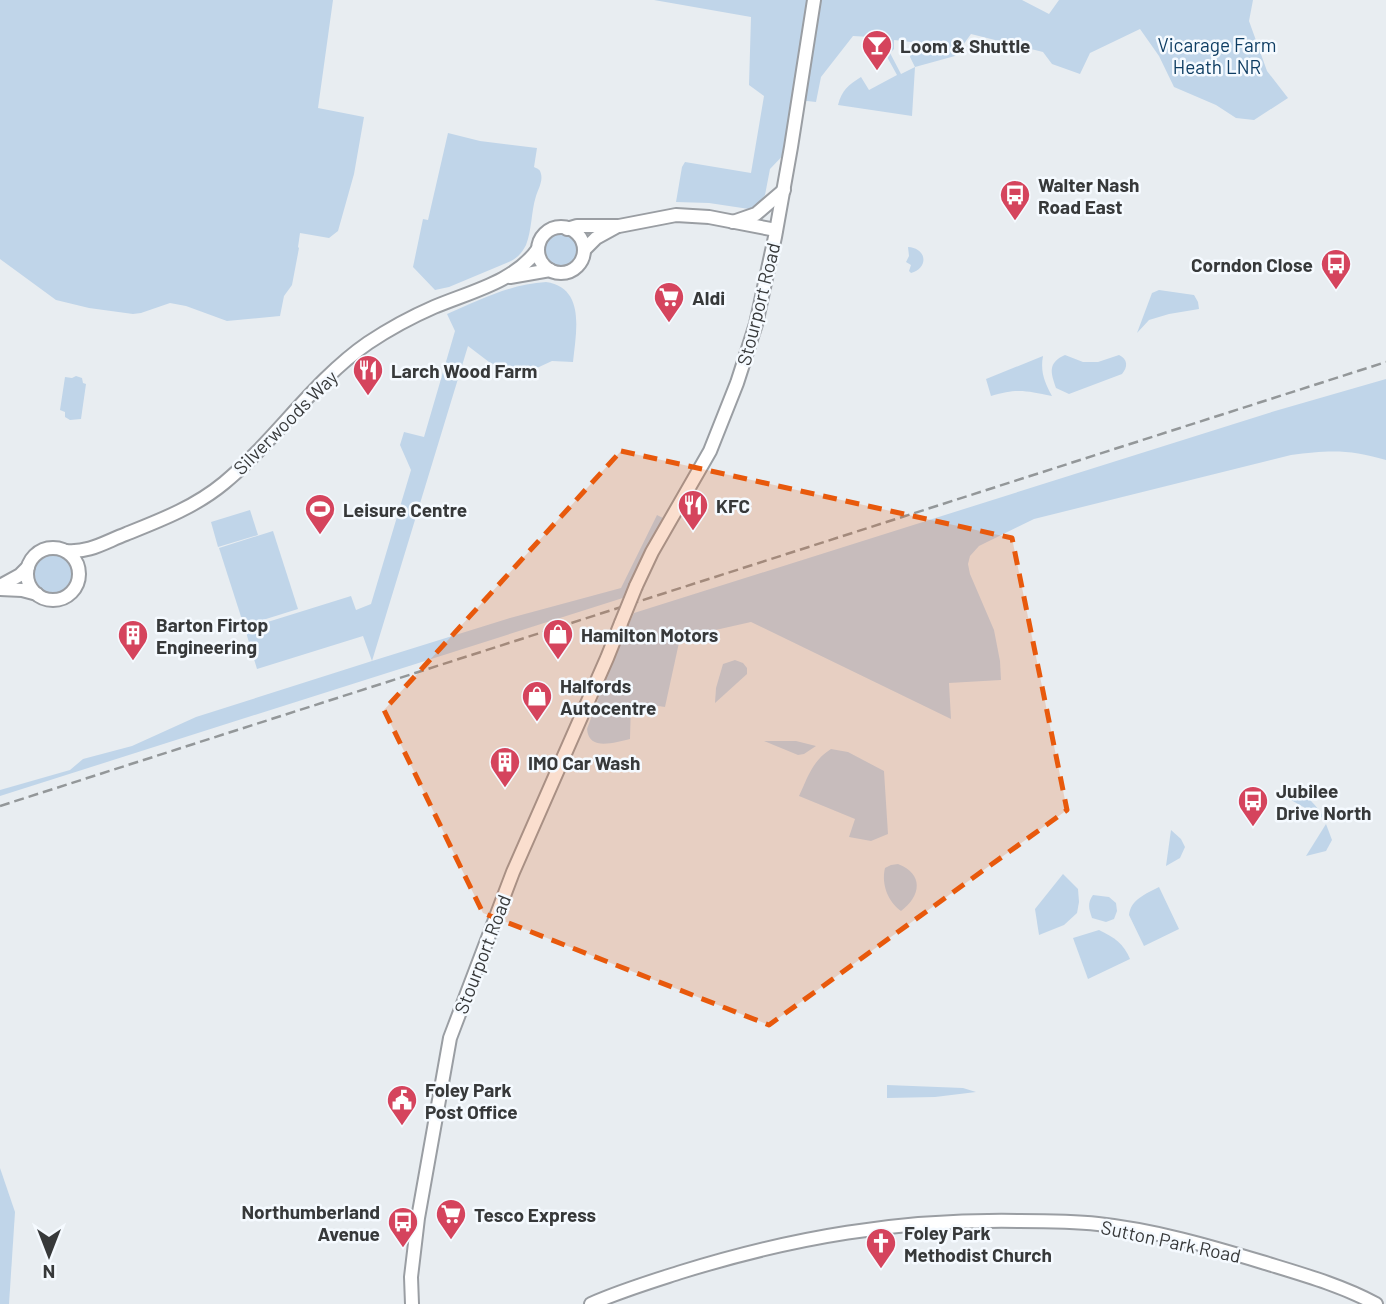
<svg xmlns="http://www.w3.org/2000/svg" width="1386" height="1304" viewBox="0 0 1386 1304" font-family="Barlow,sans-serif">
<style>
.green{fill:#c0d5e9;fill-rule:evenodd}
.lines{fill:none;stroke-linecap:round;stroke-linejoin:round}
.major-casing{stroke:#9a9ea3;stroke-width:16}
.major{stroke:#fff;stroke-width:12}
.rail{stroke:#939799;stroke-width:2.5;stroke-dasharray:10 5;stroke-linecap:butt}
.major-bridge-casing{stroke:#9a9ea3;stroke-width:16;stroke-linecap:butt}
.major-bridge{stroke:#fff;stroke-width:12}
.marked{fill:#e8590c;fill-opacity:0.2;stroke:#e8590c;stroke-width:5;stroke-dasharray:14 9;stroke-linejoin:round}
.labels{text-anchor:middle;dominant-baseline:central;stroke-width:5;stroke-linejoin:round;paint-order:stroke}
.park-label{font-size:19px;fill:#0e3d63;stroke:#f5faff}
.poi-label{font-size:19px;font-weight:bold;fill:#37393a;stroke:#f5faff;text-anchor:start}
.street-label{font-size:19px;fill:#37393a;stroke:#f5faff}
</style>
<rect width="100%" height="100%" fill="#e8edf1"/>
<!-- green -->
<g class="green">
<path d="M 0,0 L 333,0 L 318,108 L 364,117 L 354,174 L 338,231 L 329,238 L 300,233 L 298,247 L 299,248 L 292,285 L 284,296 L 280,316 L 227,321 L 186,306 L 170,303 L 141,313 L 133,314 L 89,308 L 56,300 L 0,259 Z"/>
<path d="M 654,0 L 1022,0 L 1049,14 L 1059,0 L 1253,0 L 1249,21 L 1267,71 L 1288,98 L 1254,120 L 1236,118 L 1216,105 L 1174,87 L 1159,56 L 1140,29 L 1090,53 L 1080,74 L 1052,64 L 1043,52 L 971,34 L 955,56 L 915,67 L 912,116 L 838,105 C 842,90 848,85 861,77 L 869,90 L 897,75 L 886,55 L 877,59 L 871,48 L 870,37 L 853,36 L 821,77 L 816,102 L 798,100 L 791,147 L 770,169 L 765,195 L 756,207 L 749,209 L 709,203 L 676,202 L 682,167 L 685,162 L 751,173 L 764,96 L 749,85 L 751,17 ZM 894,40 L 911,42 L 910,57 L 915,67 L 901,74 L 890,53 L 894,49 Z"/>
<path d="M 448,133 L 480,141 L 537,148 L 534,167 C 538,169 540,169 541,174 C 543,181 538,190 536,196 C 531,212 532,230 526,245 C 522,253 518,257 511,261 L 449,287 L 435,290 L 413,267 L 423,219 L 428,220 Z"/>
<circle cx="561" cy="250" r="17"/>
<path d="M 908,247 C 927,248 929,268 911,273 L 909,271 L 911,265 L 906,262 L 909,256 Z"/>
<path d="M 546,282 C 586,288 576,332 573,362 L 552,361 L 526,373 L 502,368 L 489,362 L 468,346 L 372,661 L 510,618 L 621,588 L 657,515 L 663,518 L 626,597 L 0,796 L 0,790 L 70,770 L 83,759 L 132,746 L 196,717 L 372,661 L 363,636 L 257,669 L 245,629 L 351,596 L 356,610 L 371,604 L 411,470 L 400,445 L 404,432 L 424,437 L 455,331 L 447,314 C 480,300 510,284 546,282 Z"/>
<path d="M 1159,290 L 1194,295 L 1198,302 L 1199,309 L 1169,314 L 1149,320 L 1137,333 L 1152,293 Z"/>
<path d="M 1065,355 L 1083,362 L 1098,362 L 1119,355 C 1128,359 1128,367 1122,374 L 1069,394 L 1056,388 C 1051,373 1047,363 1065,355 Z"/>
<path d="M 1043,356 C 1040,372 1045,383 1052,396 C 1026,391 1018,388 991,396 L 986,379 Z"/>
<path d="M 76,376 L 82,378 L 83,383 L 86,384 L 81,419 L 70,420 L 65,417 L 65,412 L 60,410 L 65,377 L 72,378 Z"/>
<path d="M 1386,379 L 1386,460 C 1350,449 1328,450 1291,455 L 1034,519 L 979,546 L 970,556 L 968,564 L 970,574 L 994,630 L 1000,661 L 1001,680 L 949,683 L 951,719 L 751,622 L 680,638 L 665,707 L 631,702 L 630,739 C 615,742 589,752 587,729 L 614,656 L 634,613 L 1275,411 Z"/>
<path d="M 250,510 L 258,535 L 218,547 L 211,522 Z"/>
<path d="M 273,531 L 298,609 L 244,626 L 219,548 Z"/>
<circle cx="53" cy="574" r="20"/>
<path d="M 735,660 L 743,663 L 747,668 L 747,674 L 715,703 L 716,688 L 723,664 Z"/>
<path d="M 764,741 L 796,741 L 816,746 L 804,754 L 798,755 Z"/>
<path d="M 831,749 L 848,752 L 884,771 L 888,834 L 871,841 L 849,837 L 855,819 L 799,796 C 808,777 812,761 831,749 Z"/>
<path d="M 1290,789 C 1303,790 1315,804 1323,816 L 1323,818 L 1291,800 L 1282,799 L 1281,796 L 1287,790 Z"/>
<path d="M 1326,824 L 1332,840 L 1326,851 L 1306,856 Z"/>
<path d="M 1171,830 L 1181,839 L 1185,847 L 1180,858 L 1166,866 Z"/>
<path d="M 898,864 C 924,874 921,896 901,911 C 888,902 881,884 885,868 L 891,865 Z"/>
<path d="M 1063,874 L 1078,889 L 1079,902 L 1077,913 L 1064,925 L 1039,935 L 1035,909 Z"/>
<path d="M 1159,887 L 1179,929 L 1144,946 L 1129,915 C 1131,899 1146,894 1159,887 Z"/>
<path d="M 1093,895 L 1109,897 L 1116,903 L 1117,911 L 1114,919 L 1106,922 L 1092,918 C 1089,909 1087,903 1093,895 Z"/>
<path d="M 1099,930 C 1114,937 1124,944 1130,959 L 1088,979 L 1073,938 Z"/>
<path d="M 887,1085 L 963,1088 L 976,1092 L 935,1097 L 887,1098 Z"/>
<path d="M 0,1168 L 15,1212 L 9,1304 L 0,1304 Z"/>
</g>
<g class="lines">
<!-- major casing -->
<g class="major-casing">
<g id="major">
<path d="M 733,222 L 756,214 L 784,190"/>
<circle cx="561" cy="250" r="23"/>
<path d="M 567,229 L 577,226 L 619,226 L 676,215 L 709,217 L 776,230"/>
<path d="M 584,250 L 596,238 L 616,227"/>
<path d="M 510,277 L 550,270"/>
<circle cx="53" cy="574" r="26"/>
<path d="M 66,551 C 89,553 105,542 126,534 C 161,520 195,507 224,483 C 276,440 313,381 368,343 C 389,329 411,317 434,307 C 469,292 515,282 538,249"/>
<path d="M 0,586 L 20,575 L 28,567"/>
<path d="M 636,586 L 652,552 L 710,451 L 737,383 L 756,324 L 775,237 L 791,147 L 814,0"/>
<path d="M 0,589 L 22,590 L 37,594"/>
<path d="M 412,1304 L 411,1277 L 418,1218 L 450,1038 L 513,872 L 607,658 L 621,623"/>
<path d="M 591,1304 C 620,1291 650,1282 681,1272 C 794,1237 899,1219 1019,1221 C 1045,1221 1072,1221 1098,1224 C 1154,1230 1209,1246 1262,1262 C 1301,1274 1341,1285 1376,1304"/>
</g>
</g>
<!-- major -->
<use href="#major" class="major"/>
<!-- rail -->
<path class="rail" d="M 0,806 L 1386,362"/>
<!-- major-bridge casing -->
<g class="major-bridge-casing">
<path id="major-bridge" d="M 621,623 L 636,586"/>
</g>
<!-- major-bridge -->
<use href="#major-bridge" class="major-bridge"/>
</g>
<!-- marked area -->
<path class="marked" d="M 621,451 L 1012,538 L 1067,810 L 769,1025 L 483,913 L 384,710 Z"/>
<!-- icons -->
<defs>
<g id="bar-pin" transform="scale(1.575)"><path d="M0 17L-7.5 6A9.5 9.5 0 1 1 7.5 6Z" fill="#d5445d" stroke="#f5faff"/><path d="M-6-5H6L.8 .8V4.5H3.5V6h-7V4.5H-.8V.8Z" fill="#fff"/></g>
<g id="bus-pin" transform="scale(1.575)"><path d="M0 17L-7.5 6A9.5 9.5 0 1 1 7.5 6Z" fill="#d5445d" stroke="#f5faff"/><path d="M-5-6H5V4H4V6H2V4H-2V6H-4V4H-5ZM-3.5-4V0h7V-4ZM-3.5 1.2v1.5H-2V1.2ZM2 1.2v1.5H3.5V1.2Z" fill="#fff"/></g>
<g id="supermarket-pin" transform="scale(1.575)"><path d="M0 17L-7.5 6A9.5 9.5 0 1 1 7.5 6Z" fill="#d5445d" stroke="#f5faff"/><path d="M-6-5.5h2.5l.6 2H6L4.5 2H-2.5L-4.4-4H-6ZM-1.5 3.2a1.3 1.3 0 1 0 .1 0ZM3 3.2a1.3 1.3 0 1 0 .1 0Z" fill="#fff"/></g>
<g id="restaurant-pin" transform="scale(1.575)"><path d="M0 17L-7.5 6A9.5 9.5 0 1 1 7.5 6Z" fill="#d5445d" stroke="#f5faff"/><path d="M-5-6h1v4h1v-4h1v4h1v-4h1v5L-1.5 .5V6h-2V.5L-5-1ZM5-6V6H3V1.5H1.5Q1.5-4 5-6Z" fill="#fff"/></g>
<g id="stadium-pin" transform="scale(1.575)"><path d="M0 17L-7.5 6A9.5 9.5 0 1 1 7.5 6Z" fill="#d5445d" stroke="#f5faff"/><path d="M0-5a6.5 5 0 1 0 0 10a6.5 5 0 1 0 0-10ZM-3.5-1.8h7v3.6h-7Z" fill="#fff"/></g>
<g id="shop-pin" transform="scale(1.575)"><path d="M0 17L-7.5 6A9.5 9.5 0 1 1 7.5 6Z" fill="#d5445d" stroke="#f5faff"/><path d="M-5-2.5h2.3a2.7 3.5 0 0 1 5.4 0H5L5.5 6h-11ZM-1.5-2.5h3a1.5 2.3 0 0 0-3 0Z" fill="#fff"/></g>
<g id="building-pin" transform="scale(1.575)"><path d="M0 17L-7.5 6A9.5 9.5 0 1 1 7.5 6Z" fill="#d5445d" stroke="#f5faff"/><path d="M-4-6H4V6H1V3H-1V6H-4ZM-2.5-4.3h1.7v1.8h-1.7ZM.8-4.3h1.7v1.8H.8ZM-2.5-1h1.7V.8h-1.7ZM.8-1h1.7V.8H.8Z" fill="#fff"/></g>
<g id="civic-pin" transform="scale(1.575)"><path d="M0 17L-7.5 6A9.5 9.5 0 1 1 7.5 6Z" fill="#d5445d" stroke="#f5faff"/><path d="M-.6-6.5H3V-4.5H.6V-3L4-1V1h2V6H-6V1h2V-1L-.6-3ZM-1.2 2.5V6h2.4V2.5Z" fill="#fff"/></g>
<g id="church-pin" transform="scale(1.575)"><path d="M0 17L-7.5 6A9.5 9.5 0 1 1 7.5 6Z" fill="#d5445d" stroke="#f5faff"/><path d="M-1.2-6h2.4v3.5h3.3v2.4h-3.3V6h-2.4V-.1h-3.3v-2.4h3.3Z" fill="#fff"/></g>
</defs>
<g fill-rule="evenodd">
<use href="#bar-pin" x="877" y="45"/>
<use href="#bus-pin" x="1015" y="195"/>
<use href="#bus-pin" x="1336" y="264"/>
<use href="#supermarket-pin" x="669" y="297"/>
<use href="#restaurant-pin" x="368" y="370"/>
<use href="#restaurant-pin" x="693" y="505"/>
<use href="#stadium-pin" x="320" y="509"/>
<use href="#shop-pin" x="558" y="634"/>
<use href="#building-pin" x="133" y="635"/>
<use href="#shop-pin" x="537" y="696"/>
<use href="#building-pin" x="505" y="762"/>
<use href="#bus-pin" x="1253" y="801"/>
<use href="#civic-pin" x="402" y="1100"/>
<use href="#supermarket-pin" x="451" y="1214"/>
<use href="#bus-pin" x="403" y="1222"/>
<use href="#church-pin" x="881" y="1243"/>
</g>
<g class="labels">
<!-- park labels -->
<g class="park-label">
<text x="1217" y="44">Vicarage Farm<tspan x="1217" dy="22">Heath LNR</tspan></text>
</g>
<!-- poi labels -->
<g class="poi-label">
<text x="900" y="45">Loom &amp; Shuttle</text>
<text x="1038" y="184">Walter Nash<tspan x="1038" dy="22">Road East</tspan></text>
<text x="1313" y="264" text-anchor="end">Corndon Close</text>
<text x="692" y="297">Aldi</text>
<text x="391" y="370">Larch Wood Farm</text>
<text x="716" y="505">KFC</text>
<text x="343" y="509">Leisure Centre</text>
<text x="156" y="624">Barton Firtop<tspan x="156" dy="22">Engineering</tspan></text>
<text x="581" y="634">Hamilton Motors</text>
<text x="560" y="685">Halfords<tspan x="560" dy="22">Autocentre</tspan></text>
<text x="528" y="762">IMO Car Wash</text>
<text x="1276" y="790">Jubilee<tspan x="1276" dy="22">Drive North</tspan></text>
<text x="425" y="1089">Foley Park<tspan x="425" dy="22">Post Office</tspan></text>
<text x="380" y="1211" text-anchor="end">Northumberland<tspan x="380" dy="22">Avenue</tspan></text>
<text x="474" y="1214">Tesco Express</text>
<text x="904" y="1232">Foley Park<tspan x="904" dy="22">Methodist Church</tspan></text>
</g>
<!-- street labels -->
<g class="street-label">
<text transform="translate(758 304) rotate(-76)">Stourport Road</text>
<text transform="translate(285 422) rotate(-45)">Silverwoods Way</text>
<text transform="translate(482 954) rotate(-69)">Stourport Road</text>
<text transform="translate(1171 1241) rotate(12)">Sutton Park Road</text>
</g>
</g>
<!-- north arrow -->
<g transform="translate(49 1255) rotate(180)" stroke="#f5faff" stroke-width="5" paint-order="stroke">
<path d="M0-5L12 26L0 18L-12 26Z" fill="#37393a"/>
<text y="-10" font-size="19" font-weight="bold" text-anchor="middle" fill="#37393a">N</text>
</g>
</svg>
